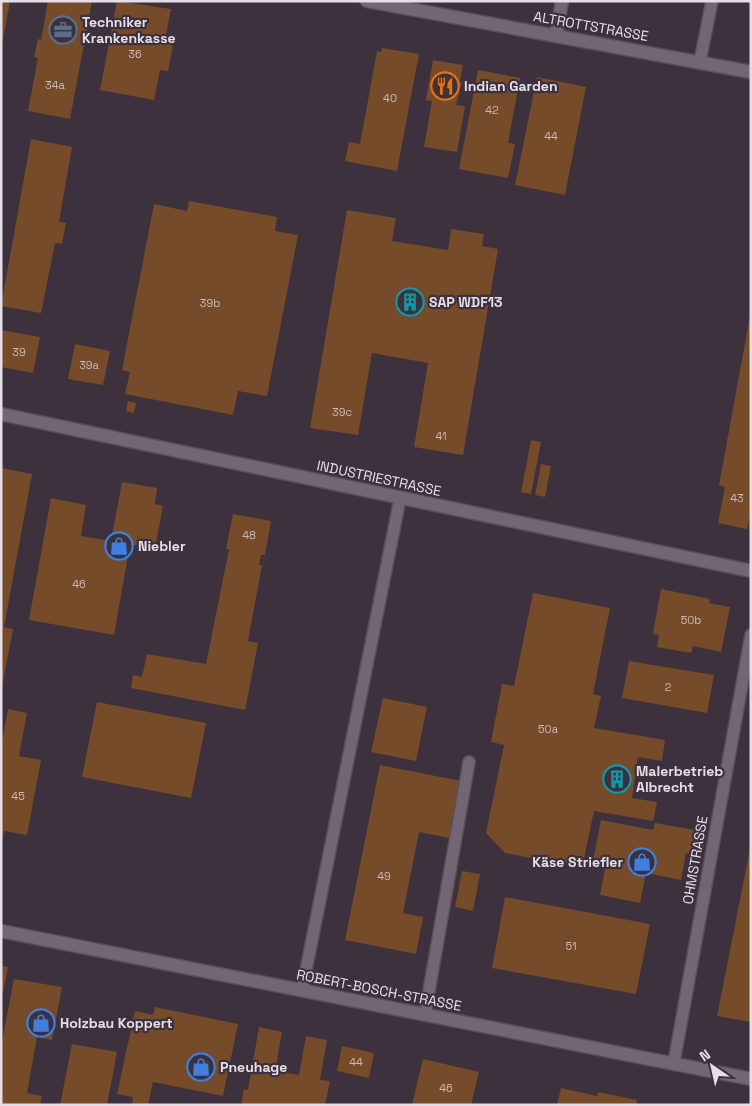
<svg xmlns="http://www.w3.org/2000/svg" width="752" height="1106" viewBox="0 0 752 1106" font-family="'Space Grotesk',sans-serif">
<style>
.building{fill:#754b29}
.lines{fill:none;stroke-linecap:round;stroke-linejoin:round}
.lane-casing{stroke:#59505a;stroke-width:14}
.street-casing{stroke:#59505a;stroke-width:15}
.lane{stroke:#736674;stroke-width:11}
.street{stroke:#736674;stroke-width:12}
.labels{text-anchor:middle;dominant-baseline:central;stroke-width:4.5;stroke-linejoin:round;paint-order:stroke}
.number-label{font-size:11px;fill:#c9b9b7}
.poi-label{font-size:14px;font-weight:bold;fill:#e5dee6;stroke:#3d313d;text-anchor:start}
.street-label{font-size:14px;fill:#e5dee6;stroke:#3d313d}
</style>
<rect width="100%" height="100%" fill="#3d313d"/>
<!-- building -->
<g class="building">
<path d="M 1,1 L 10,1 L 2,45 L 1,45 Z"/>
<path d="M 48,1 L 92,1 L 70,119 L 28,111 L 38,58 L 34,57 L 38,39 L 41,40 Z"/>
<path d="M 117,1 L 171,9 L 165,39 L 174,40 L 168,71 L 160,70 L 154,100 L 100,90 Z"/>
<path d="M 382,48 L 419,54 L 397,171 L 345,161 L 349,142 L 360,144 L 377,51 L 381,52 Z"/>
<path d="M 433,60 L 463,65 L 460,82 L 462,82 L 456,105 L 465,106 L 457,152 L 424,147 L 432,101 L 426,100 Z"/>
<path d="M 478,70 L 520,78 L 508,143 L 515,144 L 508,178 L 459,169 Z"/>
<path d="M 537,77 L 586,87 L 565,195 L 515,185 Z"/>
<path d="M 31,139 L 72,147 L 59,222 L 66,223 L 62,244 L 55,243 L 41,313 L 1,306 Z"/>
<path d="M 189,201 L 277,217 L 275,231 L 298,235 L 267,396 L 238,391 L 233,415 L 125,394 L 130,372 L 122,370 L 154,204 L 187,211 Z"/>
<path d="M 347,210 L 396,218 L 392,241 L 448,250 L 451,229 L 484,234 L 482,246 L 498,249 L 463,455 L 414,447 L 428,363 L 372,353 L 358,435 L 310,428 Z"/>
<path d="M 750,316 L 751,510 L 747,529 L 718,523 L 725,487 L 719,485 Z"/>
<path d="M 1,330 L 40,337 L 33,373 L 1,367 Z"/>
<path d="M 75,344 L 110,351 L 103,385 L 68,379 Z"/>
<path d="M 128,401 L 136,403 L 134,413 L 126,411 Z"/>
<path d="M 531,440 L 541,442 L 531,494 L 521,492 Z"/>
<path d="M 541,464 L 551,466 L 545,497 L 535,495 Z"/>
<path d="M 1,468 L 32,474 L 4,627 L 13,629 L 2,687 Z"/>
<path d="M 122,482 L 157,488 L 155,504 L 163,506 L 155,549 L 130,544 L 114,635 L 29,620 L 51,498 L 86,505 L 81,536 L 111,541 Z"/>
<path d="M 233,514 L 271,521 L 265,555 L 261,555 L 259,565 L 262,565 L 248,641 L 258,643 L 245,710 L 131,688 L 133,675 L 142,677 L 147,654 L 206,664 L 229,549 L 226,549 Z"/>
<path d="M 661,589 L 710,599 L 709,603 L 730,607 L 721,652 L 693,646 L 691,653 L 657,647 L 659,635 L 653,634 Z"/>
<path d="M 533,593 L 610,608 L 593,694 L 601,696 L 594,728 L 665,740 L 662,761 L 638,757 L 632,798 L 657,802 L 653,821 L 594,811 L 582,868 L 505,853 L 486,833 L 504,745 L 491,742 L 502,684 L 514,686 Z"/>
<path d="M 629,661 L 714,675 L 707,713 L 622,698 Z"/>
<path d="M 383,698 L 427,707 L 416,761 L 371,752 Z"/>
<path d="M 97,702 L 206,723 L 191,798 L 82,777 Z"/>
<path d="M 8,709 L 27,713 L 19,756 L 41,760 L 27,835 L 4,831 L 2,841 L 1,747 Z"/>
<path d="M 380,765 L 461,781 L 449,838 L 419,832 L 403,913 L 423,917 L 416,954 L 345,940 Z"/>
<path d="M 601,820 L 653,830 L 655,823 L 706,832 L 702,856 L 686,853 L 681,880 L 646,873 L 640,903 L 600,895 L 606,864 L 593,861 Z"/>
<path d="M 750,849 L 751,850 L 751,1022 L 717,1016 Z"/>
<path d="M 462,871 L 480,874 L 473,911 L 455,907 Z"/>
<path d="M 505,897 L 650,924 L 636,994 L 492,968 Z"/>
<path d="M 1,966 L 8,967 L 3,992 L 1,991 Z"/>
<path d="M 14,979 L 62,987 L 52,1040 L 37,1037 L 27,1093 L 42,1096 L 40,1105 L 1,1105 L 1,1046 Z"/>
<path d="M 155,1007 L 238,1024 L 223,1096 L 153,1082 L 148,1105 L 132,1105 L 133,1097 L 117,1094 L 135,1011 L 153,1015 Z"/>
<path d="M 259,1027 L 282,1032 L 275,1071 L 299,1075 L 306,1036 L 327,1040 L 320,1080 L 330,1081 L 325,1105 L 241,1105 L 244,1089 L 248,1090 Z"/>
<path d="M 72,1044 L 117,1052 L 107,1105 L 60,1105 Z"/>
<path d="M 342,1046 L 374,1053 L 369,1078 L 337,1071 Z"/>
<path d="M 423,1059 L 479,1072 L 471,1105 L 412,1105 Z"/>
<path d="M 561,1088 L 597,1096 L 598,1092 L 637,1100 L 636,1105 L 557,1105 Z"/>
</g>
<g class="lines">
<!-- lane casing -->
<g class="lane-casing">
<g id="lane">
<path d="M 700,61 L 712,1"/>
<path d="M 302,990 L 400,499"/>
<path d="M 425,1014 L 469,762"/>
<path d="M 674,1062 L 751,635"/>
</g>
</g>
<!-- street casing -->
<g class="street-casing">
<g id="street">
<path d="M 367,1 L 751,72"/>
<path d="M 556,35 L 562,1"/>
<path d="M 1,414 L 751,571"/>
<path d="M 1,931 L 751,1079"/>
</g>
</g>
<!-- lane -->
<use href="#lane" class="lane"/>
<!-- street -->
<use href="#street" class="street"/>
</g>
<!-- icons -->
<defs>
<g id="office-ring" transform="scale(1.4375)"><circle r="9.5" fill="#3d313d" stroke="#5c6f8a" stroke-width="1.5"/><path d="M-6-3h4V-5.5h4V-3h4V5H-6ZM-1-4.5V-3h2v-1.5ZM-6 0V1H6V0Z" fill="#5c6f8a"/></g>
<g id="restaurant-ring" transform="scale(1.4375)"><circle r="9.5" fill="#3d313d" stroke="#e8710a" stroke-width="1.5"/><path d="M-5-6h1v4h1v-4h1v4h1v-4h1v5L-1.5 .5V6h-2V.5L-5-1ZM5-6V6H3V1.5H1.5Q1.5-4 5-6Z" fill="#e8710a"/></g>
<g id="building-ring" transform="scale(1.4375)"><circle r="9.5" fill="#3d313d" stroke="#0f9aa8" stroke-width="1.5"/><path d="M-4-6H4V6H1V3H-1V6H-4ZM-2.5-4.3h1.7v1.8h-1.7ZM.8-4.3h1.7v1.8H.8ZM-2.5-1h1.7V.8h-1.7ZM.8-1h1.7V.8H.8Z" fill="#0f9aa8"/></g>
<g id="shop-ring" transform="scale(1.4375)"><circle r="9.5" fill="#3d313d" stroke="#3f7fe0" stroke-width="1.5"/><path d="M-5-2.5h2.3a2.7 3.5 0 0 1 5.4 0H5L5.5 6h-11ZM-1.5-2.5h3a1.5 2.3 0 0 0-3 0Z" fill="#3f7fe0"/></g>
</defs>
<g fill-rule="evenodd">
<use href="#office-ring" x="63" y="30"/>
<use href="#restaurant-ring" x="445" y="86"/>
<use href="#building-ring" x="410" y="302"/>
<use href="#shop-ring" x="119" y="546"/>
<use href="#building-ring" x="617" y="779"/>
<use href="#shop-ring" x="642" y="862"/>
<use href="#shop-ring" x="41" y="1023"/>
<use href="#shop-ring" x="201" y="1067"/>
</g>
<g class="labels">
<!-- number labels -->
<g class="number-label">
<text x="135" y="54">36</text>
<text x="55" y="85">34a</text>
<text x="390" y="98">40</text>
<text x="492" y="110">42</text>
<text x="551" y="136">44</text>
<text x="210" y="303">39b</text>
<text x="19" y="352">39</text>
<text x="89" y="365">39a</text>
<text x="342" y="412">39c</text>
<text x="441" y="436">41</text>
<text x="737" y="498">43</text>
<text x="249" y="535">48</text>
<text x="79" y="584">46</text>
<text x="691" y="620">50b</text>
<text x="668" y="687">2</text>
<text x="548" y="729">50a</text>
<text x="18" y="796">45</text>
<text x="384" y="876">49</text>
<text x="571" y="946">51</text>
<text x="356" y="1062">44</text>
<text x="446" y="1088">46</text>
</g>
<!-- poi labels -->
<g class="poi-label">
<text x="82" y="22">Techniker<tspan x="82" dy="16">Krankenkasse</tspan></text>
<text x="464" y="86">Indian Garden</text>
<text x="429" y="302">SAP WDF13</text>
<text x="138" y="546">Niebler</text>
<text x="636" y="771">Malerbetrieb<tspan x="636" dy="16">Albrecht</tspan></text>
<text x="623" y="862" text-anchor="end">Käse Striefler</text>
<text x="60" y="1023">Holzbau Koppert</text>
<text x="220" y="1067">Pneuhage</text>
</g>
<!-- street labels -->
<g class="street-label">
<text transform="translate(591 26) rotate(10)">ALTROTTSTRASSE</text>
<text transform="translate(379 478) rotate(12)">INDUSTRIESTRASSE</text>
<text transform="translate(695 860) rotate(-80)">OHMSTRASSE</text>
<text transform="translate(379 990) rotate(11)">ROBERT-BOSCH-STRASSE</text>
</g>
</g>
<!-- border -->
<rect width="752" height="1106" fill="none" stroke="#e5dee6" stroke-width="5"/>
<!-- north arrow -->
<g transform="translate(712 1066) rotate(326)" stroke="#3d313d" stroke-width="4" paint-order="stroke">
<path d="M0-4L9 19L0 12L-9 19Z" fill="#e5dee6"/>
<text y="-8" font-size="14" font-weight="bold" text-anchor="middle" fill="#e5dee6">N</text>
</g>
</svg>
